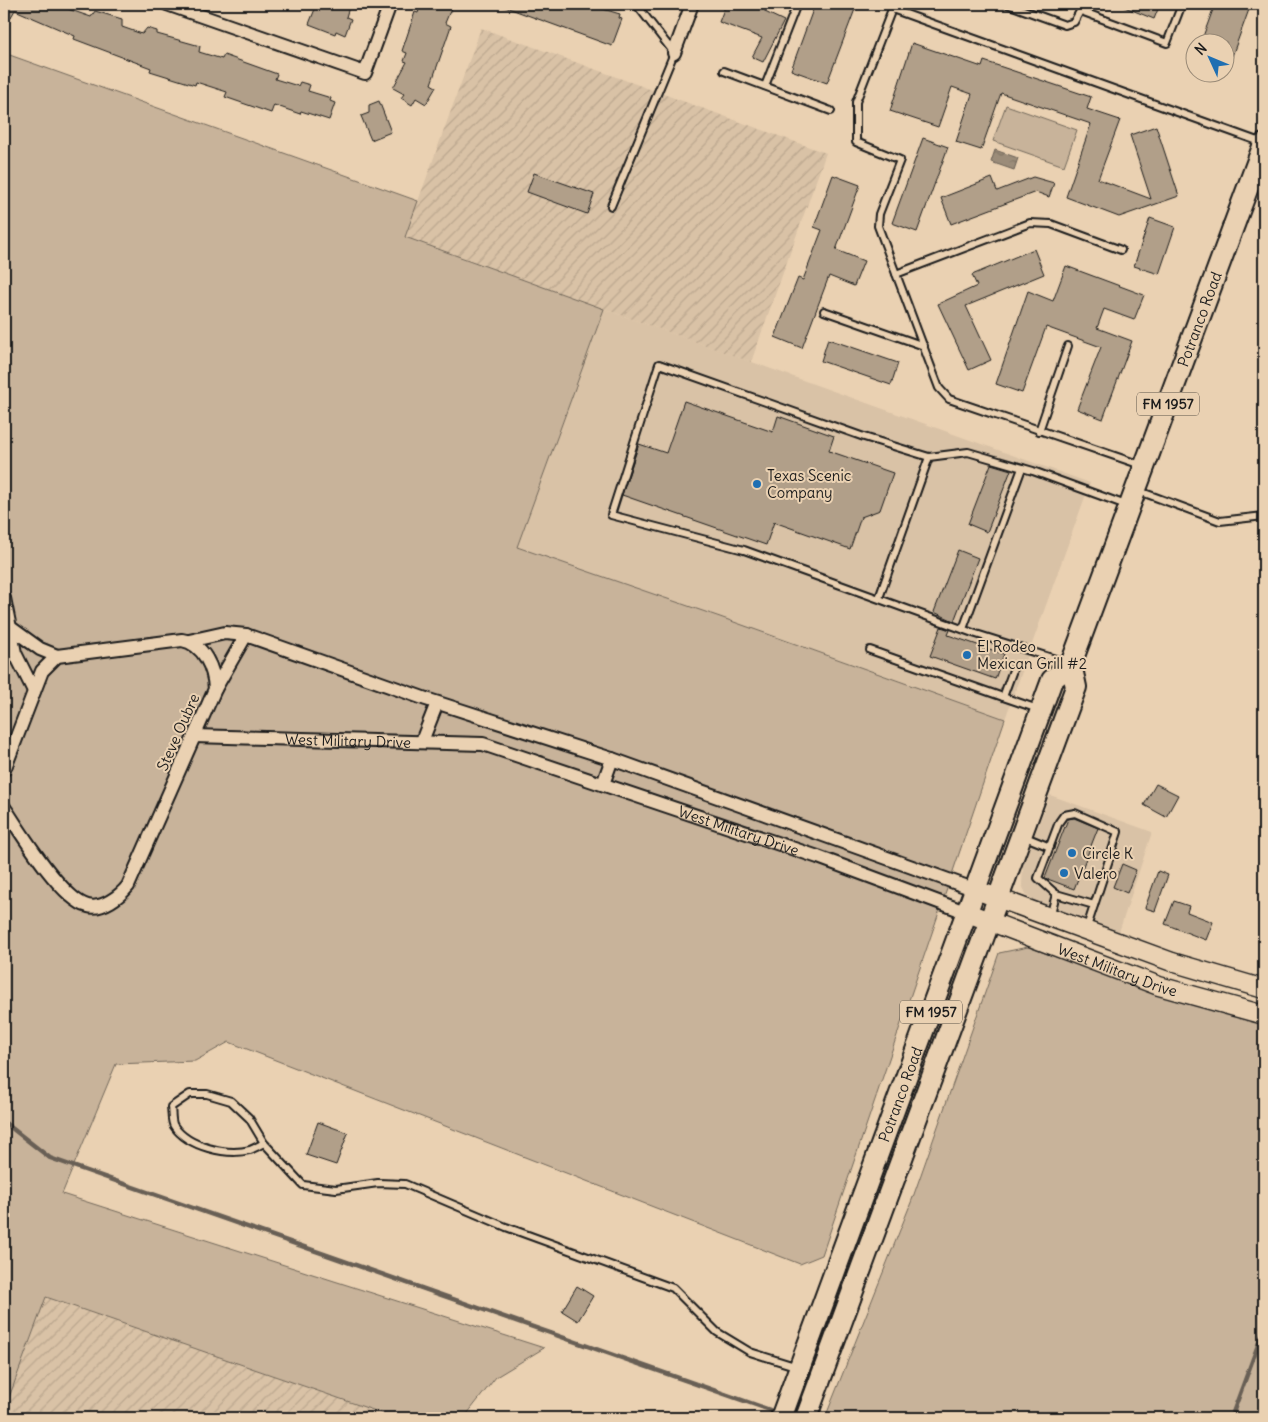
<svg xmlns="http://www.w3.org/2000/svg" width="1268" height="1422" viewBox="0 0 1268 1422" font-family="Delius,sans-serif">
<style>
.built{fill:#d9c2a6}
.industrial{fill:url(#industrial-furrows)}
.grass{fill:#c8b39a;stroke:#72685b}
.water{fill:url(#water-ripples);stroke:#685f54}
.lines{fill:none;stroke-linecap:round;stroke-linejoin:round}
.stream{stroke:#685f54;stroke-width:4.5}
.building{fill:#b19f89;stroke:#1c1c1c}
.lane-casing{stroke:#1c1c1c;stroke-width:10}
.street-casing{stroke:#1c1c1c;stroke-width:16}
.secondary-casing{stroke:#1c1c1c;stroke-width:21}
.primary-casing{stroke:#1c1c1c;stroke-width:24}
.lane{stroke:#ead1b2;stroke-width:6}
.street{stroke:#ead1b2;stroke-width:12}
.secondary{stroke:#ead1b2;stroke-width:18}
.primary{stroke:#ead1b2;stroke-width:20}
.poi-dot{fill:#1f6fb2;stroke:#ead1b2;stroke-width:2}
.labels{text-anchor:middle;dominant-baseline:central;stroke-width:4;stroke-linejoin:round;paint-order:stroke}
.shield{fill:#ead1b2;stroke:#5a5249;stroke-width:1}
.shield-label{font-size:14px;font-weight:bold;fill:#1c1c1c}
.street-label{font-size:15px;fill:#1c1c1c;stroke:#ead1b2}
.poi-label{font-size:15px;fill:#1c1c1c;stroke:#ead1b2;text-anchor:start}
</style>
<defs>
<pattern id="industrial-furrows" width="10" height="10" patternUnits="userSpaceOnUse" patternTransform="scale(1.25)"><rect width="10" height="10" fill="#d9c2a6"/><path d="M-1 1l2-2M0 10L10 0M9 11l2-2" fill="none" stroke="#baa68e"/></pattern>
<pattern id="water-ripples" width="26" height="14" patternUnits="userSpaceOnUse" patternTransform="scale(1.25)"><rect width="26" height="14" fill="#9b8c79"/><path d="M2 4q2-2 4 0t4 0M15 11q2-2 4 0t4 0" fill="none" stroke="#7e7262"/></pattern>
</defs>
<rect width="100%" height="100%" fill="#ead1b2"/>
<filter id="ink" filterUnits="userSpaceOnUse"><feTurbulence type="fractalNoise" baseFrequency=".02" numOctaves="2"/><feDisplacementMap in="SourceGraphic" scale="10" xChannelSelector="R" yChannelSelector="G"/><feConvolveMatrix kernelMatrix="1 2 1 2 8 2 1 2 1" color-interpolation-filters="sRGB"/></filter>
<g filter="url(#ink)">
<!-- built -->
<g class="built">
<path d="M 604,309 L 1090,483 L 1005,719 L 720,617 L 517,547 Z"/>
<path d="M 1050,795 L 1152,832 L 1119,932 L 1035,902 L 1026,894 L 1022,885 L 1023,865 Z"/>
</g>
<!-- industrial -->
<g class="industrial">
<path d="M 481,28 L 826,153 L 751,362 L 405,237 Z"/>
<path d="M 45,1297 L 396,1418 L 4,1418 L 4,1411 Z"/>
</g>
<!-- grass -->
<g class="grass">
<path d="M 4,53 L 418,201 L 405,237 L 604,309 L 517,547 L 720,617 L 1005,719 L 822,1255 L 800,1264 L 229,1042 L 195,1061 L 116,1064 L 62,1194 L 544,1348 L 496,1377 L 464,1418 L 396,1418 L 46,1297 L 4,1411 Z"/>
<path d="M 1006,105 L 1077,130 L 1064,166 L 993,141 Z"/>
<path d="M 1028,947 L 1146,989 L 1264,1025 L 1264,1418 L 825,1418 L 912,1200 L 999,953 Z"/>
</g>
<!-- water -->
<path class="water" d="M 995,150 L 1018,158 L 1014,170 L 991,162 Z"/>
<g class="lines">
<!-- stream -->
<g class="stream">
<path d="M 4,1122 L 50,1158 L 770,1410"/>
<path d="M 1231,1418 L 1264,1329"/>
</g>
</g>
<!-- building -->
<g class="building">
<path d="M 4,4 L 70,4 L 68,9 L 91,17 L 95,11 L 122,19 L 122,27 L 142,34 L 147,28 L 157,31 L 157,34 L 200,46 L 199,52 L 222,59 L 224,55 L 277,74 L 275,79 L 298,86 L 300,82 L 310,85 L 308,91 L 331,98 L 330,101 L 335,103 L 329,120 L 301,111 L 300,114 L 274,105 L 271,113 L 225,97 L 227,92 L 196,82 L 195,85 L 150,71 L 151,68 L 74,39 L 75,36 L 15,10 L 4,29 Z"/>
<path d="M 317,4 L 350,4 L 346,17 L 351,19 L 345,35 L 336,31 L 335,34 L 309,24 Z"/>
<path d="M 421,4 L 453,4 L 445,23 L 451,26 L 431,84 L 436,87 L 426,104 L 416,98 L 412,105 L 401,98 L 404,94 L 393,88 L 407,62 L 404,61 L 407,53 L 402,51 L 415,12 L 418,13 Z"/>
<path d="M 497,4 L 586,4 L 620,14 L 619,18 L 622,19 L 612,46 Z"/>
<path d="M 726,4 L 768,4 L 765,12 L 784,21 L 763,62 L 752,57 L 762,38 L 719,22 Z"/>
<path d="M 815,4 L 857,4 L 827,83 L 791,70 Z"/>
<path d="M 1117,4 L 1160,4 L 1154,19 Z"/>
<path d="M 1215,4 L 1251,4 L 1227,70 L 1226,42 L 1201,42 Z"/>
<path d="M 912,43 L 982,67 L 984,61 L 1091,97 L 1087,109 L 1120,120 L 1098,179 L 1151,199 L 1130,135 L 1156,126 L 1179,196 L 1119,217 L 1066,197 L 1091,124 L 1001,93 L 981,150 L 956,142 L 972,94 L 952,87 L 938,127 L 890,111 Z"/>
<path d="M 379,101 L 391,132 L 371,140 L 361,116 L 369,113 L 369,105 Z"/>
<path d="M 923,138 L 948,147 L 917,232 L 892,223 Z"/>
<path d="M 534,173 L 594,194 L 587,214 L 527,192 Z"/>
<path d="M 833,175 L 860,185 L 836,250 L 864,261 L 854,286 L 829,276 L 802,348 L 775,337 L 798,278 L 803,280 L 822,230 L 814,227 Z"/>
<path d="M 1033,177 L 1054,183 L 1049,197 L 1036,192 L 951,224 L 941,198 L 992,178 L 997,191 Z"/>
<path d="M 1150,218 L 1175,227 L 1159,274 L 1134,266 Z"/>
<path d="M 1034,249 L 1044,274 L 966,306 L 991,360 L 969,370 L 938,304 L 977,286 L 972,275 Z"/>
<path d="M 1066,266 L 1144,295 L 1134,320 L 1104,309 L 1097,328 L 1132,341 L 1103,419 L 1077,409 L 1101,347 L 1046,327 L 1022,393 L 996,384 L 1028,291 L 1053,301 Z"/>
<path d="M 828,339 L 898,363 L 891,385 L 821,361 Z"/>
<path d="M 684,401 L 773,432 L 778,416 L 834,436 L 829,451 L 893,473 L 880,510 L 861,517 L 850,549 L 774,522 L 766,545 L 622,495 L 639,444 L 666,453 Z"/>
<path d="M 991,464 L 1011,470 L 987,532 L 968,524 Z"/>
<path d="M 958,550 L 978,558 L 954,621 L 934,612 Z"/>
<path d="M 941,627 L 950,630 L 948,635 L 1004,654 L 995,679 L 930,656 Z"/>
<path d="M 1156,784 L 1178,795 L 1166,817 L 1144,805 Z"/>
<path d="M 1074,818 L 1098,828 L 1074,889 L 1045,878 L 1068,819 Z"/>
<path d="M 1122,864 L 1136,870 L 1127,893 L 1113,887 Z"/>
<path d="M 1158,871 L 1168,875 L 1155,911 L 1145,908 Z"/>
<path d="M 1174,901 L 1189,906 L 1187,912 L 1213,922 L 1206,940 L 1165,924 Z"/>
<path d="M 318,1122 L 348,1133 L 336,1165 L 306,1155 Z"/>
<path d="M 577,1286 L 593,1296 L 578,1321 L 562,1311 Z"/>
</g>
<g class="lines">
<!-- lane casing -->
<g class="lane-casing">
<g id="lane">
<path d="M 1007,4 L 1065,25 L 1074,22 L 1084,4"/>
<path d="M 1081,11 L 1167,43 L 1182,4"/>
<path d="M 724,71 L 831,111"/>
<path d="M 765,86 L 797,4"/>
<path d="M 611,206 L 674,53 L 636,4"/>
<path d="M 896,274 L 1030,223 L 1051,224 L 1121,250"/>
<path d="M 824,311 L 924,346"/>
<path d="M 1039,431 L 1068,346"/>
<path d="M 1141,465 L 949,399 L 939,388 L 878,226 L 879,214 L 900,160 L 856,142 L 856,102 L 892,9 L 1263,143"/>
<path d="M 1139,491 L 1220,521 L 1264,516"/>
<path d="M 879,598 L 929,457"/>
<path d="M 963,629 L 1022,468"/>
<path d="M 870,650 L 1003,697"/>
<path d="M 1068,663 L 973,633 L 744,550 L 611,515 L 659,364 L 864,437 L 929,457 L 968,452 L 1033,471 L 1126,505"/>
<path d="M 1013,670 L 1003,697 L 1038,709"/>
<path d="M 1023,836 L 1050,847"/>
<path d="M 1056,894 L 1094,905"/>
<path d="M 1050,917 L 1056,894 L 1038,878 L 1059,822 L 1064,815 L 1075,813 L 1118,832 L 1086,930"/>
<path d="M 264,1143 C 260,1145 255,1148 250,1150 C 227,1156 188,1147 174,1126 C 171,1122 172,1113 171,1107 L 190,1094 L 207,1094 L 231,1101 L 249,1118 L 264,1143 L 303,1185 L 336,1189 L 378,1183 L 405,1184 L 506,1227 L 673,1288 L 717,1332 L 750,1352 L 798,1367"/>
</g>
</g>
<!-- street casing -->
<g class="street-casing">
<g id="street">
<path d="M 167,4 L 365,73 L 390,4"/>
<path d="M 674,53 L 692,4"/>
<path d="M 4,598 L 15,653 L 34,691"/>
<path d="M 11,628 L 40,649 L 57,656"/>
<path d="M 189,641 L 225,633 L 246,635 L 426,699 L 612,759 L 976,890"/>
<path d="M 215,689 L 246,635"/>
<path id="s1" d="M 194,736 L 483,744 L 818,857 L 968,913"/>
<path d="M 422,741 L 437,703"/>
<path d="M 4,770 L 42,671 L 57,656 L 182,640 C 204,644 214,669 215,689 L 128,886 C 120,896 102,910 88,906 C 62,900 19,830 4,807"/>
<path d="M 603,784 L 612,759"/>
</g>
</g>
<!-- secondary casing -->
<g class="secondary-casing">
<g id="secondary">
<path d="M 976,890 L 1172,962 L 1264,989"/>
<path id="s2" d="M 968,913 L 1159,986 L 1264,1015"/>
</g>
</g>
<!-- primary casing -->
<g class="primary-casing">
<g id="primary">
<path id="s3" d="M 781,1418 L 1052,680 L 1071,664 L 1264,144"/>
<path d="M 806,1418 L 1076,687 L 1071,664"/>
</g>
</g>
<!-- lane -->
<use href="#lane" class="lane"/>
<!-- street -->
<use href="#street" class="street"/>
<!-- secondary -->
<use href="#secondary" class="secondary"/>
<!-- primary -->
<use href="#primary" class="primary"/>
</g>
</g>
<!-- markers -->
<g class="poi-dot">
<circle cx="757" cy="484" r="5"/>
<circle cx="967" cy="655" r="5"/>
<circle cx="1072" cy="853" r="5"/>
<circle cx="1064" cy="873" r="5"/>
</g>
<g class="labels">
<!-- shield labels -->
<g class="shield">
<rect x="1137" y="392.5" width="62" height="23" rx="4"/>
<rect x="900" y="1000.5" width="62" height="23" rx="4"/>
</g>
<g class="shield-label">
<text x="1168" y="404">FM 1957</text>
<text x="931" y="1012">FM 1957</text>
</g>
<!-- street labels -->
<g class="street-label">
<text stroke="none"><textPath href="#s3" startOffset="1179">Potranco Road</textPath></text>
<text transform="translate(178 732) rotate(-66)">Steve Oubre</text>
<text stroke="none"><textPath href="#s1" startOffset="154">West Military Drive</textPath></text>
<text stroke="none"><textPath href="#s1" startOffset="559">West Military Drive</textPath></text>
<text stroke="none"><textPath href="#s2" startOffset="160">West Military Drive</textPath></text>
<text stroke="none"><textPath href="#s3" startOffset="345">Potranco Road</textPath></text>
</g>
<!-- poi labels -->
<g class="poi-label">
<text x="767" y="475">Texas Scenic<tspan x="767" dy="17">Company</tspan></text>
<text x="977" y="646">El Rodeo<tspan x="977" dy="17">Mexican Grill #2</tspan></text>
<text x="1082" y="853">Circle K</text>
<text x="1074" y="873">Valero</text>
</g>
</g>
<!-- margin -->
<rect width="1268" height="1422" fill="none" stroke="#ead1b2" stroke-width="20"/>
<rect x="10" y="10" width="1248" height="1402" fill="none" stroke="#1c1c1c" stroke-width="2" filter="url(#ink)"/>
<!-- north arrow -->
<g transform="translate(1210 58) rotate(314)"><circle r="24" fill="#ead1b2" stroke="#988976"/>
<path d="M0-4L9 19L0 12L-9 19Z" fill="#1f6fb2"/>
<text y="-8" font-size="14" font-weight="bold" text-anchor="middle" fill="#1c1c1c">N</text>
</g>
</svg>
